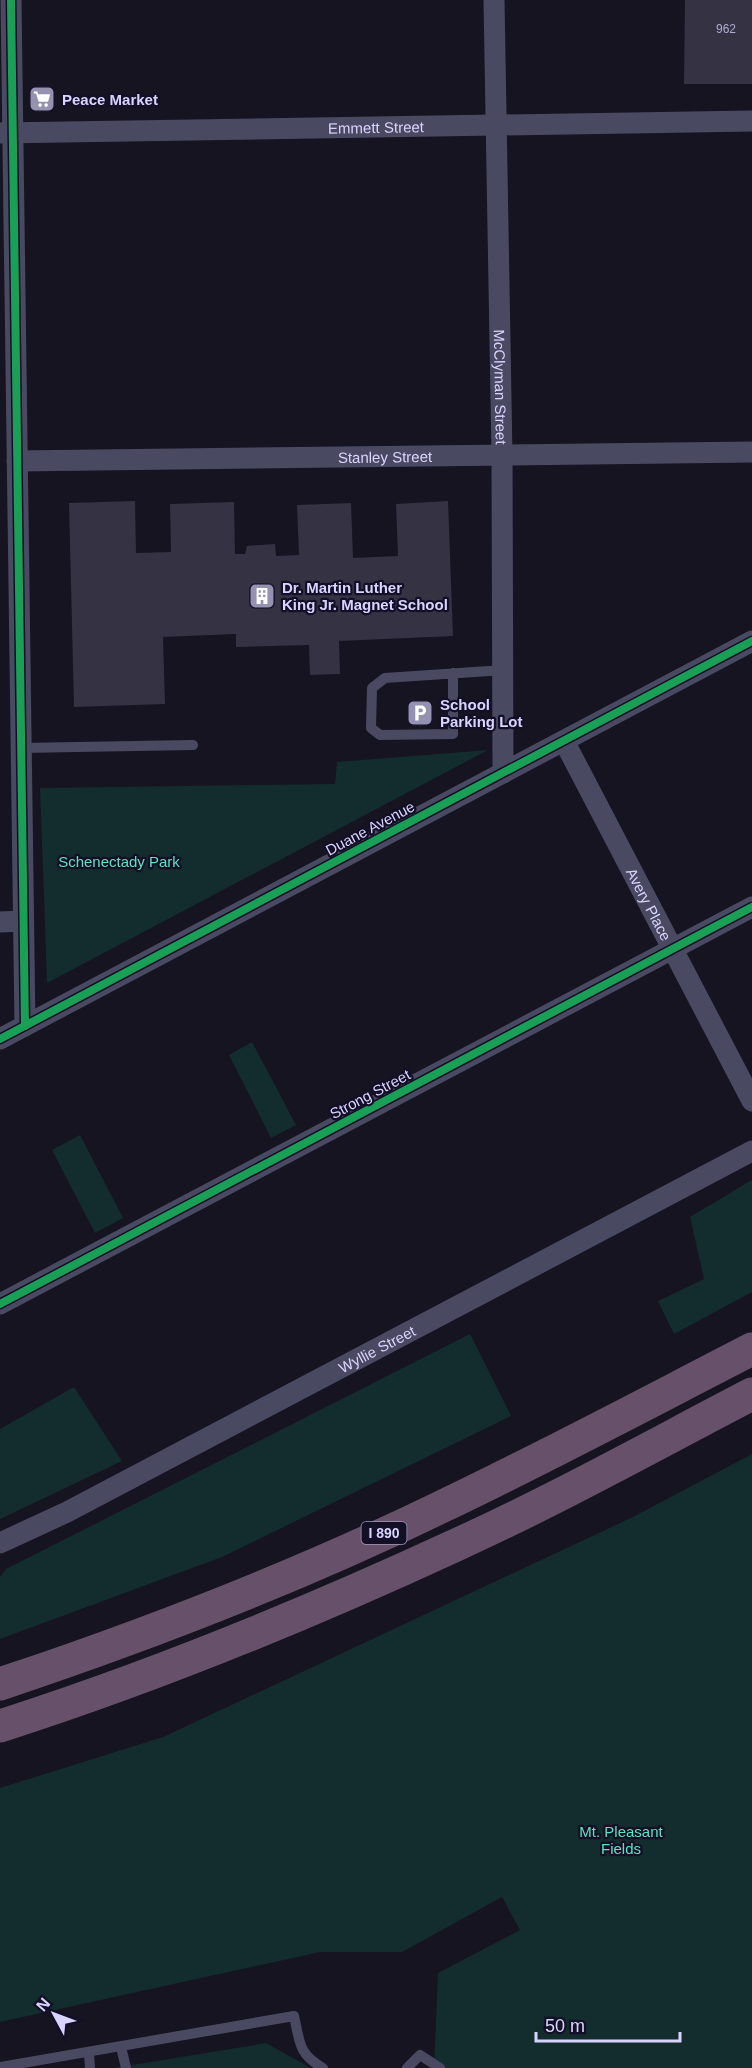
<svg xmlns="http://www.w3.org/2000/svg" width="752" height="2068" viewBox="0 0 752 2068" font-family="Arial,sans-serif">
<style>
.green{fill:#132c2d}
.building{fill:#343243}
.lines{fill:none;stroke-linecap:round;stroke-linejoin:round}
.service{stroke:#4a4962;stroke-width:10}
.minor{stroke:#4a4962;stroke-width:21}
.motorway{stroke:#67516a;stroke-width:33}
.cycleway-casing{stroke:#130f26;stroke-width:11}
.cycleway{stroke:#1a9f57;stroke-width:8}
.labels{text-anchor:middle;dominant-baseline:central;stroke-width:4.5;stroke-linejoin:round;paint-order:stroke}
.number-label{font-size:12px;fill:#b0acd0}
.shield{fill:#130f26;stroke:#9e99be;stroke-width:1.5}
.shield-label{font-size:14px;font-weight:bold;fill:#d9d4ff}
.poi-label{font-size:15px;font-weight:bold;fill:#d9d4ff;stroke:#130f26;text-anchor:start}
.street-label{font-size:15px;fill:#d9d4ff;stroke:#130f26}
.park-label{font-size:15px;fill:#5fe0c0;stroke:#130f26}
</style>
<rect width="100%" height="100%" fill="#161421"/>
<!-- green -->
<g class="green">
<path d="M 488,750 L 47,983 L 40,788 L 335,784 L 337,762 Z"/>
<path d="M 252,1042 L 296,1125 L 271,1138 L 229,1055 Z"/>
<path d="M 80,1135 L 123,1218 L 95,1233 L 52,1150 Z"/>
<path d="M 752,1180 L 752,1292 L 674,1334 L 658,1301 L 704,1279 L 690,1217 Z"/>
<path d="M 470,1334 L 511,1416 L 222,1557 L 0,1639 L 0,1577 L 6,1569 Z"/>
<path d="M 74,1387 L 122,1461 L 0,1519 L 0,1429 Z"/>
<path d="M 752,1454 L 752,2068 L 434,2068 L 438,1973 L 520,1930 L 502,1897 L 402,1952 L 320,1952 L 0,2022 L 0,1788 L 163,1737 L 631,1518 Z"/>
<path d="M 266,2043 L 311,2068 L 114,2068 Z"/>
</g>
<!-- building -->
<g class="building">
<path d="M 685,0 L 752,0 L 752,84 L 684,84 Z"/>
<path d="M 135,501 L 136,553 L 171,552 L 170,504 L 234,502 L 235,554 L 245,554 L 247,546 L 275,544 L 276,556 L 299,555 L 297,505 L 351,503 L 353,558 L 398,556 L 396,504 L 448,501 L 453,636 L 339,641 L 340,674 L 310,675 L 309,645 L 236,647 L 236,634 L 163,637 L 165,704 L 74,707 L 69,503 Z"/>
</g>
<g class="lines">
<!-- service -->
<g class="service">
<path d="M 453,673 L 453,734 L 380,735 L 371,728 L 372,688 L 385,678 L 504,670"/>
<path d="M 20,748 L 193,745"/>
<path d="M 121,2047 L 126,2068"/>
<path d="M 89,2054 L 90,2068"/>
<path d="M 0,2067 L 294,2016 C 300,2042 298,2054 323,2068"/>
<path d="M 407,2068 L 420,2055 L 440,2068"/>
</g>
<!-- minor -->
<g class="minor">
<path d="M 11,0 L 25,1026"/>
<path id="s1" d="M 494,0 L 502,456 L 503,773"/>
<path id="s2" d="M 0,133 L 752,121"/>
<path id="s3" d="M 17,461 L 752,452"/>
<path id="s4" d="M 564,741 L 752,1101"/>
<path d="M 0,922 L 23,921"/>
<path d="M 0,1039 L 752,641"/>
<path d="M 0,1304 L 752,907"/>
<path id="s5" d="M 0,1543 L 67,1512 L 752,1151"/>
</g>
<!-- motorway -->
<g class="motorway">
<path d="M 0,1684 C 150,1634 299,1576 441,1507 C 546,1457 649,1402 752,1349"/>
<path d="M 0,1726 C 156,1676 307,1614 456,1545 C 557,1499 654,1445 752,1394"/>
</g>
<!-- cycleway casing -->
<g class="cycleway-casing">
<g id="cycleway">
<path d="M 11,0 L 25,1026"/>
<path d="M 0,1039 L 752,641"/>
<path d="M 0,1304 L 752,907"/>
</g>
</g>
<!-- cycleway -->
<use href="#cycleway" class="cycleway"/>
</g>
<!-- icons -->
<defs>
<g id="supermarket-square" transform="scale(1.35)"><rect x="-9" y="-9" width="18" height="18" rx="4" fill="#9591b1" stroke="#130f26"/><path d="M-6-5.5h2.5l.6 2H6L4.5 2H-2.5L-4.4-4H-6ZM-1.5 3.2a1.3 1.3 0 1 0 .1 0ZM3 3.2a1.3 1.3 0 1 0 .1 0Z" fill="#fff"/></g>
<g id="building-square" transform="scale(1.35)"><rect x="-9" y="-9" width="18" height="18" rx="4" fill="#9591b1" stroke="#130f26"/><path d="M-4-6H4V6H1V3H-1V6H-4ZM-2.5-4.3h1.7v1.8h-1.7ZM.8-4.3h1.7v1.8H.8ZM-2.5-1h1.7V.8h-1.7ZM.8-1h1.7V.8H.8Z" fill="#fff"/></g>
<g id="parking-square" transform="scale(1.35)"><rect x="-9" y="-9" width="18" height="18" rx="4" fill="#9591b1" stroke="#130f26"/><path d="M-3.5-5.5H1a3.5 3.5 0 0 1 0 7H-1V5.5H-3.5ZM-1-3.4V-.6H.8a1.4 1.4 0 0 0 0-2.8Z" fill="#fff"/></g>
</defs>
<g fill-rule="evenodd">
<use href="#supermarket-square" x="42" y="99"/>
<use href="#building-square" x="262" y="596"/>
<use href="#parking-square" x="420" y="713"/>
</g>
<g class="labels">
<!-- number labels -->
<g class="number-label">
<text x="726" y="29">962</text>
</g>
<!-- shield labels -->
<rect class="shield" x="361.5" y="1522" width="45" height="22" rx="4.5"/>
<g class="shield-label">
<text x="384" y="1533">I 890</text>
</g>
<!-- poi labels -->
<g class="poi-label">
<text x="62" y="99">Peace Market</text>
<text x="282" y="587">Dr. Martin Luther<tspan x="282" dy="17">King Jr. Magnet School</tspan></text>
<text x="440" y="704">School<tspan x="440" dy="17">Parking Lot</tspan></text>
</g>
<!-- street labels -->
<g class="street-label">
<text stroke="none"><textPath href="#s2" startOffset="376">Emmett Street</textPath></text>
<text stroke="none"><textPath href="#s1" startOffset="387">McClyman Street</textPath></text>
<text stroke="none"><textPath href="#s3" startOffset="368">Stanley Street</textPath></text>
<text transform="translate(370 828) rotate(-28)">Duane Avenue</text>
<text stroke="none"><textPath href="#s4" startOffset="184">Avery Place</textPath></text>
<text transform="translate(370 1094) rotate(-28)">Strong Street</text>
<text stroke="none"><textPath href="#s5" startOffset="424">Wyllie Street</textPath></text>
</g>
<!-- park labels -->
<g class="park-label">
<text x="119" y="861">Schenectady Park</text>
<text x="621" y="1831">Mt. Pleasant<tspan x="621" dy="17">Fields</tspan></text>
</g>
</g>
<!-- north arrow -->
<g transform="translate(54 2014) rotate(311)" stroke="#130f26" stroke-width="4.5" paint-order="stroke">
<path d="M0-4.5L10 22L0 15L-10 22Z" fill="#d9d4ff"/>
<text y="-9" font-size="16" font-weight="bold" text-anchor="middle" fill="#d9d4ff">N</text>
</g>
<!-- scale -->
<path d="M536 2032v9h144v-9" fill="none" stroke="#d9d4ff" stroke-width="3"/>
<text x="545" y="2032" font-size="18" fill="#d9d4ff" stroke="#130f26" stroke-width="4.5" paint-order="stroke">50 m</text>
</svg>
